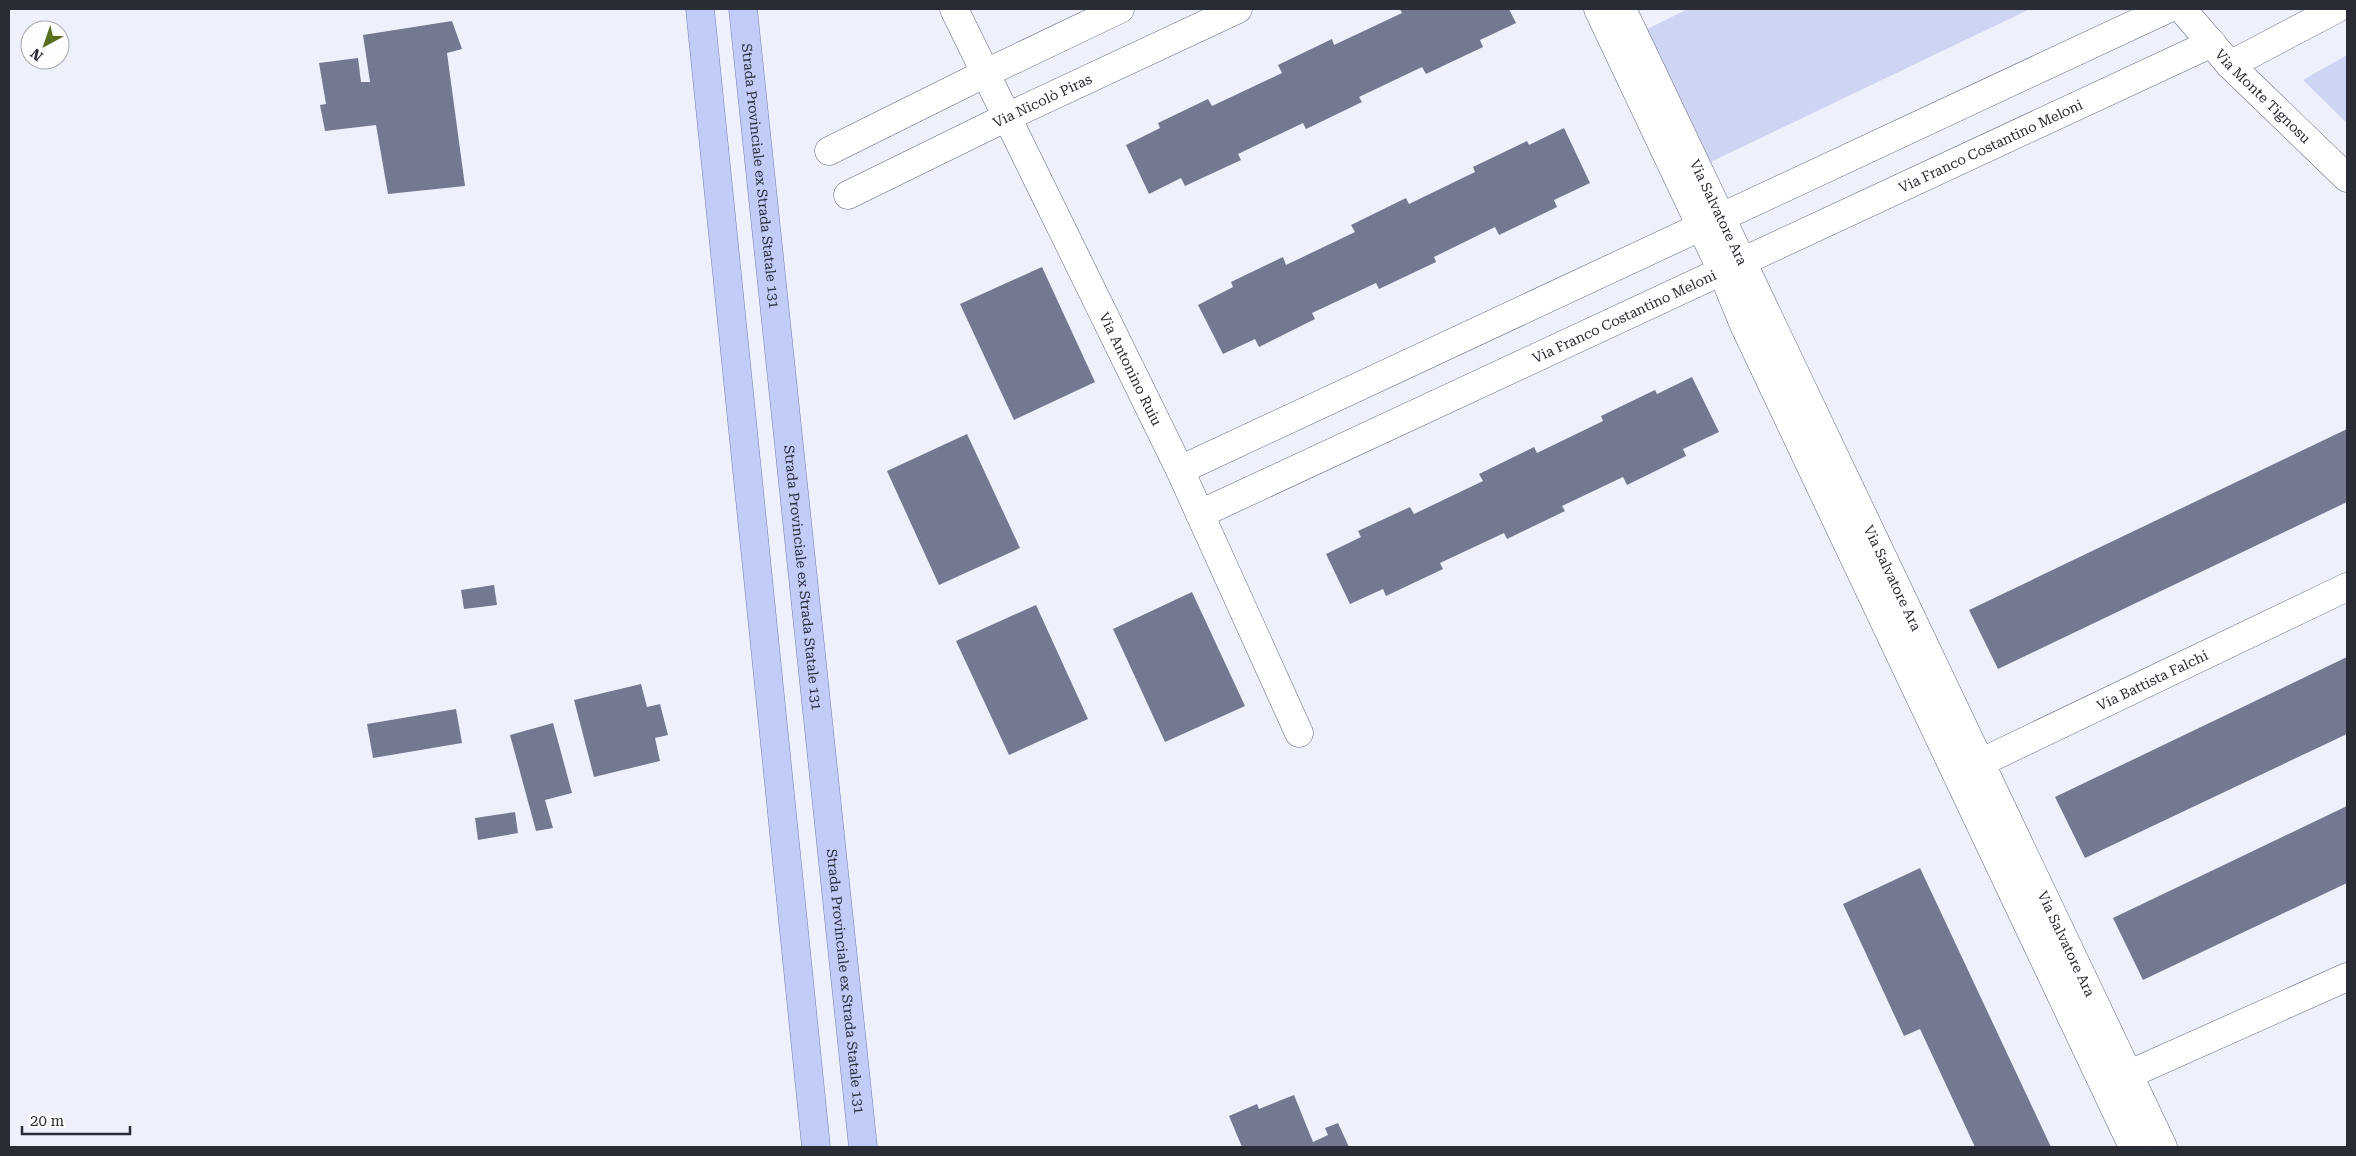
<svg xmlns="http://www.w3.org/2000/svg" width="2356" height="1156" viewBox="0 0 2356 1156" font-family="'Roboto Serif',serif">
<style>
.green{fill:#cdd5f3}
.building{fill:#727990}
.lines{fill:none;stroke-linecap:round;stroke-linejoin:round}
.minor-casing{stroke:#636980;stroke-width:29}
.major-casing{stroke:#717eb2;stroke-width:29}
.minor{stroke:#fff;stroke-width:28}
.major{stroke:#c1ccf9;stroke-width:28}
.labels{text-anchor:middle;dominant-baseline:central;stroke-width:4;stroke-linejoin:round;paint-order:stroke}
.street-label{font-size:14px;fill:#292b35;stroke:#fefefe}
</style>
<rect width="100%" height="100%" fill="#eef1fc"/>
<!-- green -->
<g class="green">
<path d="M 1688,9 L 2030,9 L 1698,168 L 1635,35 Z"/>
<path d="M 2347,55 L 2347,123 L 2303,80 Z"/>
</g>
<!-- building -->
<g class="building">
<path d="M 1400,9 L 1509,9 L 1516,23 L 1480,40 L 1483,47 L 1426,74 L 1422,67 L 1359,97 L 1362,102 L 1306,129 L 1303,123 L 1238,154 L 1241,160 L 1185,186 L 1181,178 L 1149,194 L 1126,145 L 1160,128 L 1158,123 L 1208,99 L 1212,106 L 1282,73 L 1278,65 L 1332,39 L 1334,45 L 1402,13 Z"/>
<path d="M 452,21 L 462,49 L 447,53 L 465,186 L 388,194 L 376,125 L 325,131 L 320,105 L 326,104 L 319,63 L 358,58 L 361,82 L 370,82 L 363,35 Z"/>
<path d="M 1564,128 L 1590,183 L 1554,200 L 1557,207 L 1499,235 L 1495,227 L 1434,257 L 1436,262 L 1379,289 L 1376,283 L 1312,313 L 1315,319 L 1259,347 L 1255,339 L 1223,354 L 1198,305 L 1233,287 L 1231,282 L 1283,257 L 1286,265 L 1355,232 L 1351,225 L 1406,198 L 1409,204 L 1475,172 L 1473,167 L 1527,141 L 1529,145 Z"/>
<path d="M 1042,267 L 1095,382 L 1014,420 L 960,304 Z"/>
<path d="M 1692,377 L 1719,432 L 1683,449 L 1686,456 L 1627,485 L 1623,477 L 1562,506 L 1565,511 L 1507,539 L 1504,533 L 1440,563 L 1443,569 L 1386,596 L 1383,589 L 1350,604 L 1326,554 L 1361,537 L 1358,531 L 1410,507 L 1414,514 L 1483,481 L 1479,474 L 1534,447 L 1537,453 L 1603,421 L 1601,416 L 1655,390 L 1657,394 Z"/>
<path d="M 2347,429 L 2347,502 L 1998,669 L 1969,610 Z"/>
<path d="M 967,434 L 1020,548 L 939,585 L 887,471 Z"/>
<path d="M 494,585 L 497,605 L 464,609 L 461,590 Z"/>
<path d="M 1192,592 L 1245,706 L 1165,742 L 1113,629 Z"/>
<path d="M 1036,605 L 1088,719 L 1009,755 L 956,641 Z"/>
<path d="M 2347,657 L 2347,734 L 2085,858 L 2055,797 Z"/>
<path d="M 641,684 L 647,707 L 660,704 L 668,735 L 655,738 L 660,761 L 594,777 L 574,700 Z"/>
<path d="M 456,709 L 462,743 L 373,758 L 367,724 Z"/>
<path d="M 553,723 L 572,793 L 545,800 L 553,828 L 536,831 L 510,735 Z"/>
<path d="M 2347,806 L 2347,883 L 2143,980 L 2113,918 Z"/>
<path d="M 515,812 L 518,833 L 478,840 L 475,818 Z"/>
<path d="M 1920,868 L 2051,1147 L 1975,1147 L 1920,1029 L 1904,1036 L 1843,904 Z"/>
<path d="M 1294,1095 L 1313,1142 L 1328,1135 L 1325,1128 L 1338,1123 L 1349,1147 L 1242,1147 L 1229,1116 L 1257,1104 L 1259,1109 Z"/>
</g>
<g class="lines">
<!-- minor casing -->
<g class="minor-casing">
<g id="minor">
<path id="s1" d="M 954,9 L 1180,470 L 1299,733"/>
<path d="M 1598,9 L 1722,271 L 1744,325 L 2133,1147"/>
<path id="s2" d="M 1622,9 L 2163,1147"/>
<path id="s3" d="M 2182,9 L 2230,65 L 2347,178"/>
<path d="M 2230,65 L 2336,9"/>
<path d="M 829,151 L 986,73 L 1120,9"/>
<path id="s4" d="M 848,195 L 1007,117 L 1238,9"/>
<path d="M 1180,470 L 2167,9"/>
<path id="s5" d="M 1200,514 L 2212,43"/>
<path id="s6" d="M 1963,771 L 2347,587"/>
<path d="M 2112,1082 L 2347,977"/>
</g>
</g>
<!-- major casing -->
<g class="major-casing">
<g id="major">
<path d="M 700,9 L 816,1147"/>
<path id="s7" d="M 743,9 L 863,1147"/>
</g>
</g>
<!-- minor -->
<use href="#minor" class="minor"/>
<!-- major -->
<use href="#major" class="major"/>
</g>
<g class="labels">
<!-- street labels -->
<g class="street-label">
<text stroke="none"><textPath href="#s3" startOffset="119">Via Monte Tignosu</textPath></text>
<text stroke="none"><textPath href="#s4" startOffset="216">Via Nicolò Piras</textPath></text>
<text stroke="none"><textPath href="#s5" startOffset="872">Via Franco Costantino Meloni</textPath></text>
<text stroke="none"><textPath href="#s7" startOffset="168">Strada Provinciale ex Strada Statale 131</textPath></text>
<text stroke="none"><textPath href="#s2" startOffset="225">Via Salvatore Ara</textPath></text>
<text stroke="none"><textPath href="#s5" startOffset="468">Via Franco Costantino Meloni</textPath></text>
<text stroke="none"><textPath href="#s1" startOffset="401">Via Antonino Ruiu</textPath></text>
<text stroke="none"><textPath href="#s7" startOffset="572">Strada Provinciale ex Strada Statale 131</textPath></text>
<text stroke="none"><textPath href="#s2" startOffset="630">Via Salvatore Ara</textPath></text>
<text stroke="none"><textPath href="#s6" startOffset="210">Via Battista Falchi</textPath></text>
<text stroke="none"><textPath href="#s2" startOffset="1035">Via Salvatore Ara</textPath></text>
<text stroke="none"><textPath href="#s7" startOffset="978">Strada Provinciale ex Strada Statale 131</textPath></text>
</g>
</g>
<!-- border -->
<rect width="2356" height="1156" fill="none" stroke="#292b35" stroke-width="20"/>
<!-- north arrow -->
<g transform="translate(45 45) rotate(220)"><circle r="24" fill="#fefefe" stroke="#a9aaae"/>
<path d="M0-4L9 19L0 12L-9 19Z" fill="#596e1e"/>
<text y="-8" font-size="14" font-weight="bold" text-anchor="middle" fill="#292b35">N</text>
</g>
<!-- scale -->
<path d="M22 1126v8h108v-8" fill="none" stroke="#292b35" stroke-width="2.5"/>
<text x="30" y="1126" font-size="15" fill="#292b35" stroke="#fefefe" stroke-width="4" paint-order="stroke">20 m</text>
</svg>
